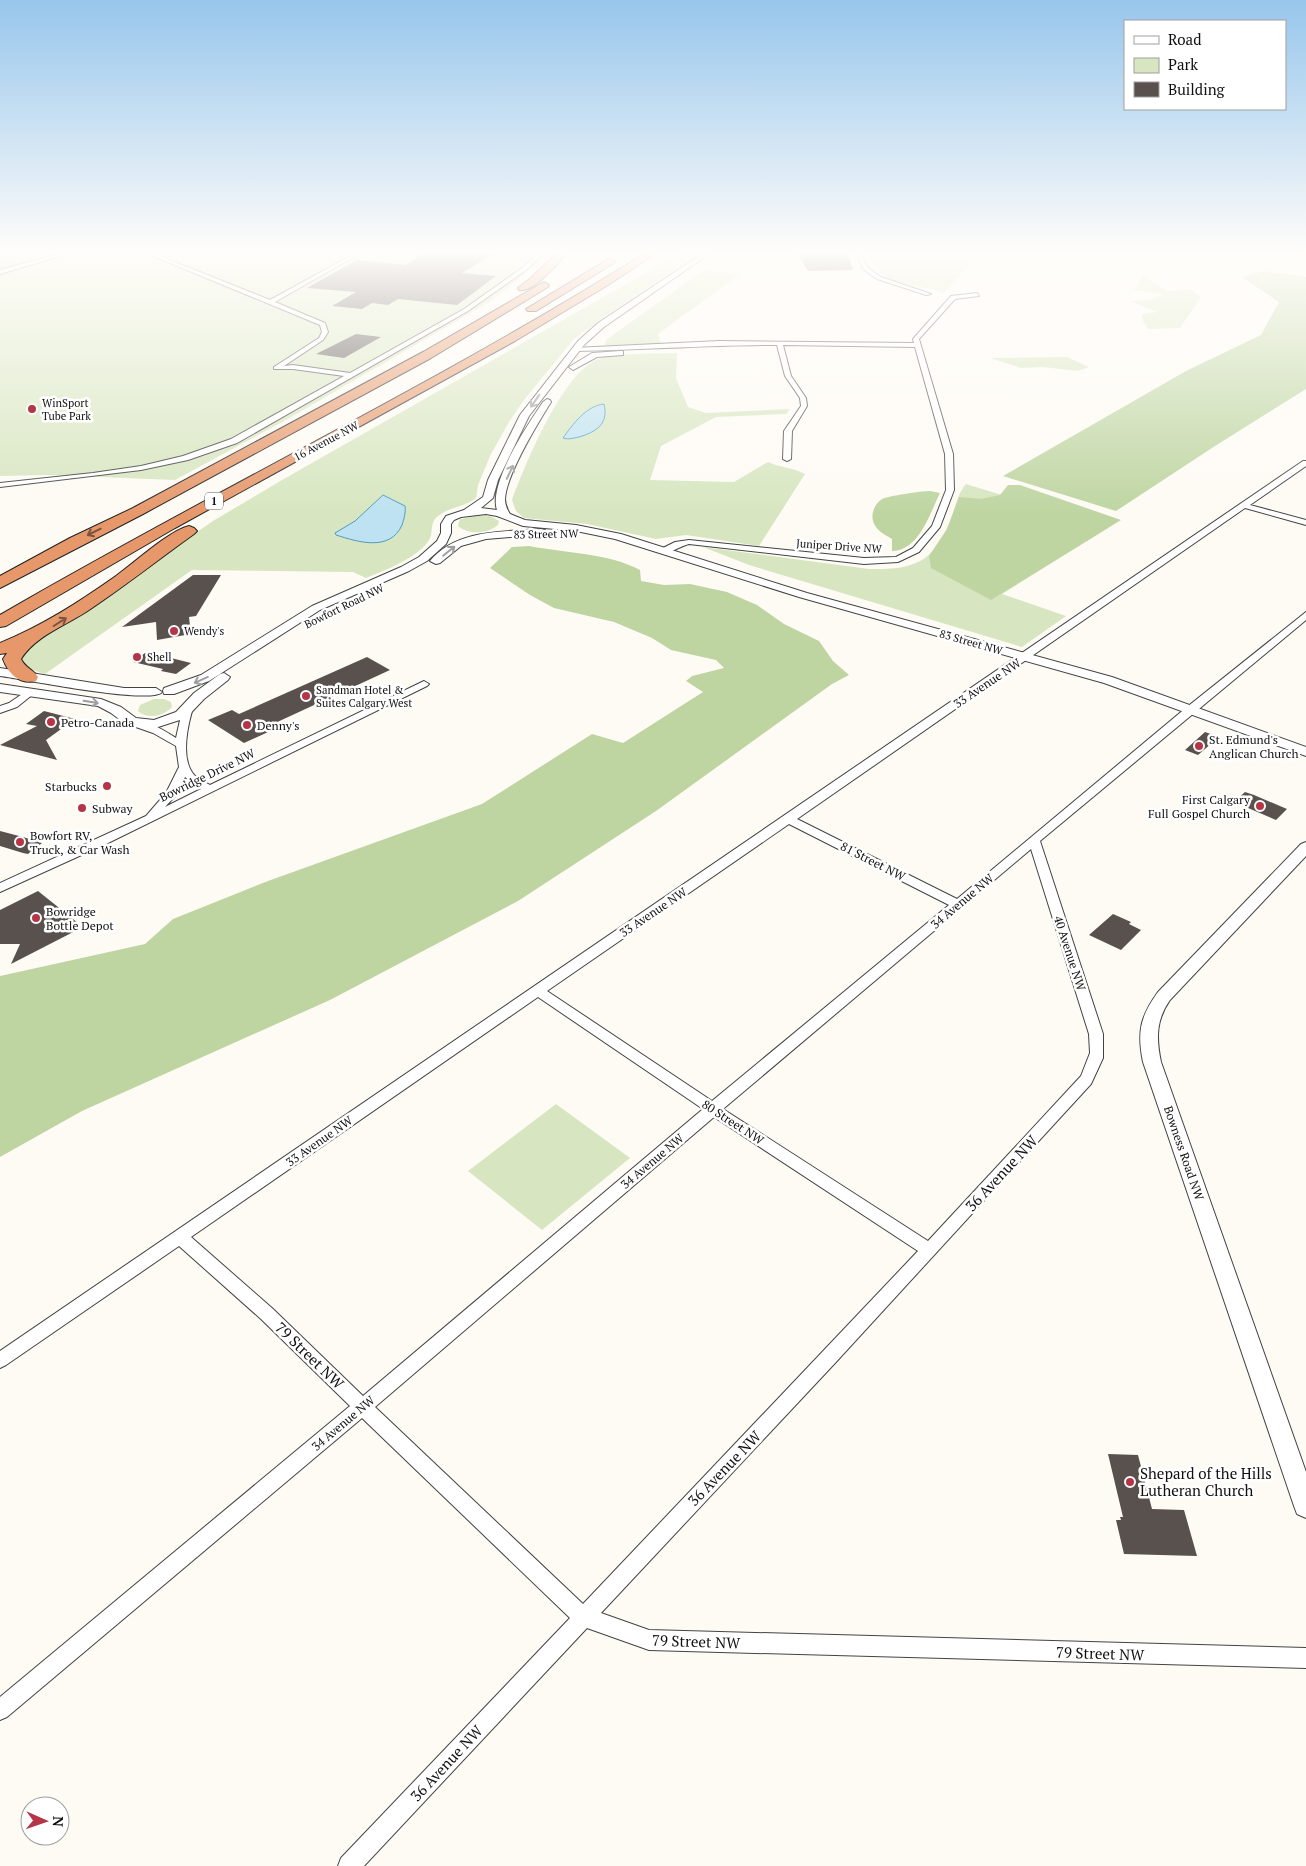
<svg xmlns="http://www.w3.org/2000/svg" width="1306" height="1866" viewBox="0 0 1306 1866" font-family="'PT Serif',serif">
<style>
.green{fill:#d7e6c0}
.forest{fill:#bed5a1}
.water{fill:#bee2f1;stroke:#4c9dc1}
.building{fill:#58514e}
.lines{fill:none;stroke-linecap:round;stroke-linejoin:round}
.minor-casing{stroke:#434343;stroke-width:2}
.tertiary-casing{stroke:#434343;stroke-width:2}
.motorway-casing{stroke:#212121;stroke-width:2}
.minor{fill:#fff;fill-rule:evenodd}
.tertiary{fill:#fff;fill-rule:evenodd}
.motorway{fill:#e6986b;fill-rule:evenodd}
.oneway{stroke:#9f9f9f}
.oneway2{stroke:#7b543e}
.poi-dot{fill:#b43547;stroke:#fff;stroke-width:2}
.labels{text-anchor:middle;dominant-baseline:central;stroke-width:5;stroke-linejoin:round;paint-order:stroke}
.far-poi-label{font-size:11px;fill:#101010;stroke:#fff;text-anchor:start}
.far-street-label{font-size:11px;fill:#101010;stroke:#fff}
.shield{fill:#fff;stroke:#585858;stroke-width:1}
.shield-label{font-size:11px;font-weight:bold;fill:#101010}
.street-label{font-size:12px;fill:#101010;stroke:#fff}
.poi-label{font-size:12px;fill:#101010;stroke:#fff;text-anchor:start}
.near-street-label{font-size:15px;fill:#101010;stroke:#fff}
.near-poi-label{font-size:15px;fill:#101010;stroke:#fff;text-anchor:start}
</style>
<rect width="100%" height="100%" fill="#fefbf5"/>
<!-- green -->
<g class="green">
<path d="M 0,254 L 550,254 L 491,301 L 286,420 L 175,480 L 48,475 L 0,476 Z"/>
<path d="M 679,254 L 698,254 L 601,319 L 573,340 L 524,400 L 509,422 L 491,454 L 478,485 L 476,498 C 465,507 449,507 438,516 C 429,523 434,532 429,540 C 419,557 384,571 366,578 L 353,572 L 192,570 L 45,674 L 27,668 L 19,662 L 26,645 L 81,612 L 213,521 L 282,480 Z"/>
<path d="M 871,258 L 974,259 L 944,293 C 920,283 881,288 871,258 Z"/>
<path d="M 704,270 L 740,274 L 658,334 L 661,344 L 605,345 L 606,340 Z"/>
<path d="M 1143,275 L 1167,291 L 1191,290 L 1200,296 L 1199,300 L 1180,328 L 1148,329 L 1143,321 L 1142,314 L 1157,312 L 1130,301 L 1151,300 L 1163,295 C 1156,291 1144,292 1134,290 Z"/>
<path d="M 677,353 L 676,378 L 688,407 L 706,413 L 790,409 L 786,414 L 716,417 L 661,446 L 650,480 L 734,482 L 768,462 C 781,468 792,467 805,474 L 759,546 L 686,535 L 656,539 L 587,524 L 524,518 L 516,511 L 512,500 C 525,465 560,379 594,361 C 611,352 657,354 677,353 Z"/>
<path d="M 1067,357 L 1089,367 L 1078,371 L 1043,367 L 1021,368 L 990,358 Z"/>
<path d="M 966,484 L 1108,528 L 1002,594 L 1066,616 L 1022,647 L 749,565 L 703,547 L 869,569 C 916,570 935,562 952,516 C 956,505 958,493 966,484 Z"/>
<path d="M 480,515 L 490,516 L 499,521 L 498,525 C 487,534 468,535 458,526 L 460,519 Z"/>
<path d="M 154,699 L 164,699 L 171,702 L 172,707 C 164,716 147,720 138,711 L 140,705 Z"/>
<path d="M 556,1104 L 630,1158 L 542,1230 L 468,1171 Z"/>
</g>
<!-- forest -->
<g class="forest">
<path d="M 0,254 L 55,254 L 0,269 Z"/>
<path d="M 1265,271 L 1306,277 L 1306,389 L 1215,446 L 1116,511 L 1003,476 L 1186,371 L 1261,335 L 1279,302 L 1243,278 L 1248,275 Z"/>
<path d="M 1008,485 L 1020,485 L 1121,520 L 991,600 L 931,568 L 929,556 L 947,529 L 959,497 L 981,499 L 1000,495 Z"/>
<path d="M 930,491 L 940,493 C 930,513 919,551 892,551 L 892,539 C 887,536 879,532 876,527 C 869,518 873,505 882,499 C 888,496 921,491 930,491 Z"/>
<path d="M 529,546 C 564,553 609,553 640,570 L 641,581 L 664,585 L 690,584 L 727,592 L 757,605 L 784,624 L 819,641 L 833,661 L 849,675 L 832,684 L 656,811 L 518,901 L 330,1000 L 82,1111 L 0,1157 L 0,976 L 145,944 L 173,919 L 268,881 L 482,804 L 592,734 L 623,743 L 703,692 L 686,681 L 692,676 L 724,668 L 716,660 L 671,650 L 652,638 L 614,622 L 554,608 L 530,595 L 490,568 L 512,547 Z"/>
</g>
<!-- water -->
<g class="water">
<path d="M 604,404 C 609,424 596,432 579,437 C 573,438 569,440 563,438 C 573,424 586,406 604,404 Z"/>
<path d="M 383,495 L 405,506 C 406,512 404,519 402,525 C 390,552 358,542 336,535 L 335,533 L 355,521 Z"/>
</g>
<!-- building -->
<g class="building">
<path d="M 423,254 L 493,254 L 462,273 L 496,276 L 457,305 L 398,299 L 388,305 L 372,303 L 362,309 L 332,306 L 356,292 L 307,288 L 357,260 L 405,265 Z"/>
<path d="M 798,254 L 848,254 L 853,270 L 808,271 Z"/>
<path d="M 356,334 L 381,337 L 344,358 L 316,354 Z"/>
<path d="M 193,575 L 221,575 L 196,616 L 189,617 L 191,634 L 157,640 L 156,622 L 122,627 Z"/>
<path d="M 145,653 L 159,655 L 191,663 L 176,674 L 161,671 L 163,669 L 133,662 Z"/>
<path d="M 367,657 L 390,670 L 273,724 L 279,727 L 244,743 L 208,720 L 232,710 L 239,714 Z"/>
<path d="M 44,711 L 75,719 L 46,740 L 57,760 L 0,745 L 37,726 L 26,724 Z"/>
<path d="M 1205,732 L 1219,737 L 1198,755 L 1185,750 Z"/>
<path d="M 1245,792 L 1254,795 L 1287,809 L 1276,820 L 1234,802 Z"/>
<path d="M 0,831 L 23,837 L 42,843 L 28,854 L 23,853 L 0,846 Z"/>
<path d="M 38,891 L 83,927 L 11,964 L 20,944 L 0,944 L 0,910 Z"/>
<path d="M 1113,914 L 1131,922 L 1129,924 L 1141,930 L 1121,950 L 1089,935 Z"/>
<path d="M 1108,1454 L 1138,1455 L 1152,1509 L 1184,1510 L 1197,1556 L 1124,1554 L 1116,1520 L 1121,1520 L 1120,1517 L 1123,1517 Z"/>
</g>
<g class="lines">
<!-- minor casing -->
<g class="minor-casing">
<g id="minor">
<path d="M 59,254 L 67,254 L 0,274 L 0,270 Z"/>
<path d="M 148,254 L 155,254 L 270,300 L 354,254 L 359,254 L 275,302 L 325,323 L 328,332 L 323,340 L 284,366 L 293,365 L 350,373 L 464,309 L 522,268 L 538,254 L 544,254 L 526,270 L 468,311 L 237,443 L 188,460 L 141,470 L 0,487 L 0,483 L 93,473 L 141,466 L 183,456 L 231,439 L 344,376 L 293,369 L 274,369 L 274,367 L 319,338 L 322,332 L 320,325 Z"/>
<path d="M 857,254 L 862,254 L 867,267 L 881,277 L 931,294 L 926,295 L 877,279 L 863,269 Z"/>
<path d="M 977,293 L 979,296 L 955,299 L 919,339 L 953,454 L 954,490 L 940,527 L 919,552 L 898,562 L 864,564 L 689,544 C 680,546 670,554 661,553 L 661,549 L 675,542 L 689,540 L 864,558 L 896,557 L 913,548 L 932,526 L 946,490 L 945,454 L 915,347 L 783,345 L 791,376 L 806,398 L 807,406 L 792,431 L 791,459 L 787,461 L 783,459 L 784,431 L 801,406 L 800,398 L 785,376 L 777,345 C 710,345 643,350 576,351 L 573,349 L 574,348 L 719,341 L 914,343 L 913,339 L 951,296 Z"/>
<path d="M 1303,461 L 1306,461 L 1306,466 L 1250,505 L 1306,520 L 1306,525 L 1245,508 L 797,819 L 957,899 L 1187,707 L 1306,612 L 1306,620 L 1040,841 L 1103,1034 L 1103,1058 L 1091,1084 L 836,1362 L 601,1613 L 649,1630 L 1306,1648 L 1306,1668 L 649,1650 L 587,1628 L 364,1866 L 338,1866 L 341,1858 L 570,1618 L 362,1418 L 7,1717 L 0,1720 L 0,1697 L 350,1406 L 261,1319 L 179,1246 L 6,1365 L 0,1368 L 0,1351 ZM 789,824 L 949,905 L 712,1101 L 547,991 ZM 1031,849 L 1089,1034 L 1090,1053 L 1081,1076 L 928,1241 L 723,1109 ZM 538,997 L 703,1109 L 363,1396 L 273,1309 L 191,1237 ZM 714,1117 L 918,1251 L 583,1604 L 375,1407 Z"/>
<path d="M 424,681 L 429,684 L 427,686 L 108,843 L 0,892 L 0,883 L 146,816 L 166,793 L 179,767 L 176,746 L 153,733 L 133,726 L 132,724 L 133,722 C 147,719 165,731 176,738 L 182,711 L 187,708 L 191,709 L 192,711 C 187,729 180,762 196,777 C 200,780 205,782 210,785 ZM 185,777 L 201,789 L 165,807 L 177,794 Z"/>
<path d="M 28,690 L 32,691 L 32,695 L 17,707 L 0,713 L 0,706 L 9,703 Z"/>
</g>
</g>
<!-- tertiary casing -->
<g class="tertiary-casing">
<g id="tertiary">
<path d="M 702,254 L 709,254 L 604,327 L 584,345 L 529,416 L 498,480 L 493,498 L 481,508 L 497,510 C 488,484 528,424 543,402 L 547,399 L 550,400 L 551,402 C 538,423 506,475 505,499 C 505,505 507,509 510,514 L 525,520 L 576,525 L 621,534 L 807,593 L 1112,677 L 1306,747 L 1306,756 L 1104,683 L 799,597 L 615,539 L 576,531 L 523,526 L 497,516 L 486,514 L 461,517 L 454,520 L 451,524 L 451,533 L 446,544 L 427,561 L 409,571 L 320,610 L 209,681 L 174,694 L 164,694 L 163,691 L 164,688 L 201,675 L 312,606 L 401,567 L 419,557 L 437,541 L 441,533 L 441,524 L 446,516 L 464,510 L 483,497 L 488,480 L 520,415 L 578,341 L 598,323 Z"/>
<path d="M 620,351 L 623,351 L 623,355 L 597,357 L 573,370 L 569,367 L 592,353 Z"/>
<path d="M 541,529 L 545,530 L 546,532 L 545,534 L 486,539 L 461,546 L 440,563 L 436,564 L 430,561 C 457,529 503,532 541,529 Z"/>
<path d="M 0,668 L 124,688 L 156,688 L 162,692 C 151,705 23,679 0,676 Z"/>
<path d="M 224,673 L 230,677 L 228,680 L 204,699 L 186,718 L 155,728 L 127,725 L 111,713 L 98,706 L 0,692 L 0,684 L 101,699 L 121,707 L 136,718 L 154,720 L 176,712 L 194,693 L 220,674 Z"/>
<path d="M 1306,842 L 1306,856 L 1170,1000 C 1156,1020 1156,1038 1161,1062 L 1306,1472 L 1306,1518 L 1297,1514 L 1294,1506 L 1143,1062 C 1137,1032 1140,1017 1158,992 L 1301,844 Z"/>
</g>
</g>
<!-- motorway casing -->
<g class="motorway-casing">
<g id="motorway">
<path d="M 556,254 L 566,254 C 558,264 533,293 519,290 L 518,288 L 531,278 Z"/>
<path d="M 644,254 L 655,254 L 608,285 L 515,341 L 175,528 L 6,626 L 0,627 L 0,615 C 213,491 435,385 644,254 Z"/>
<path d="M 610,258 L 615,261 L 614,263 L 536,311 L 528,311 L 526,309 Z"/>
<path d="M 544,282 L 549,285 L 548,287 L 431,358 L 143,514 L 0,588 L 0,576 L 70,538 L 133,508 L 423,352 Z"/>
<path d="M 189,526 L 194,528 L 197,531 L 194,534 C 159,559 125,586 89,610 C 67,625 35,636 21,659 C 25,668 33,669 38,677 L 36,681 C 19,685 8,673 3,659 L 7,653 L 0,654 L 0,643 C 42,626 79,602 116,576 C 134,563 169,531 189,526 Z"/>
</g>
</g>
<!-- minor -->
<use href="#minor" class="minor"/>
<!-- tertiary -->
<use href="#tertiary" class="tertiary"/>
<!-- motorway -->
<use href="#motorway" class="motorway"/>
</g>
<!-- one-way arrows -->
<defs><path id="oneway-shaft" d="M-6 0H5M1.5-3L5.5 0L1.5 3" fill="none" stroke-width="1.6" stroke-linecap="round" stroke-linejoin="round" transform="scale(1.25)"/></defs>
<g class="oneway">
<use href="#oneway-shaft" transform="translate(535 401) rotate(125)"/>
<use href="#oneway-shaft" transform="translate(510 472) rotate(-65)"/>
<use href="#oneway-shaft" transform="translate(449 551) rotate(-39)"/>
<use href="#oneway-shaft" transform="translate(201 680) rotate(156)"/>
<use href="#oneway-shaft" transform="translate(91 702) rotate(9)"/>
</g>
<g class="oneway2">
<use href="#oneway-shaft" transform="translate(94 532) rotate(154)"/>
<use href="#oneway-shaft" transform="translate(60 622) rotate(-32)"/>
</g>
<!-- sky -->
<linearGradient id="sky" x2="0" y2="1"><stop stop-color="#97c6ec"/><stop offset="0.49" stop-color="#fffdfa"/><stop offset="1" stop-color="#fffdfa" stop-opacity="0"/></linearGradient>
<rect width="1306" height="515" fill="url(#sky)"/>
<!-- markers -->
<g class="poi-dot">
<circle cx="32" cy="409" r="5"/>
<circle cx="174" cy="631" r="5"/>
<circle cx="137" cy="657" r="5"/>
<circle cx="306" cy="696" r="5"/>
<circle cx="51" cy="722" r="5"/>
<circle cx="247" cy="725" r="5"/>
<circle cx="1199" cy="746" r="5"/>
<circle cx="107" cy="786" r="5"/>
<circle cx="1260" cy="806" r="5"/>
<circle cx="82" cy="808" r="5"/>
<circle cx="20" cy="842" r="5"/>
<circle cx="36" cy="918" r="5"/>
<circle cx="1130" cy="1482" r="5"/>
</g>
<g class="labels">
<!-- far-poi labels -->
<g class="far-poi-label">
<text x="42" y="403">WinSport<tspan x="42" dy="13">Tube Park</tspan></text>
<text x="184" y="631">Wendy's</text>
<text x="147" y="657">Shell</text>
<text x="316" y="690">Sandman Hotel &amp;<tspan x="316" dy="13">Suites Calgary West</tspan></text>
</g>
<!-- far-street labels -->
<g class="far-street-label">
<text transform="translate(326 441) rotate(-28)">16 Avenue NW</text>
<text transform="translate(546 534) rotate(-1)">83 Street NW</text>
<text transform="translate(839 546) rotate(4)">Juniper Drive NW</text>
<text transform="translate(344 606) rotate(-26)">Bowfort Road NW</text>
<text transform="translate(971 642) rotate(16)">83 Street NW</text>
</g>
<!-- shield labels -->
<rect class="shield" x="205" y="492.5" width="18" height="17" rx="4"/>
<g class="shield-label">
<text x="214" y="501">1</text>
</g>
<!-- street labels -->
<g class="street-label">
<text transform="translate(987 683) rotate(-34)">33 Avenue NW</text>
<text transform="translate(207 775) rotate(-26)">Bowridge Drive NW</text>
<text transform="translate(873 861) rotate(27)">81 Street NW</text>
<text transform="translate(962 901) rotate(-40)">34 Avenue NW</text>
<text transform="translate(653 912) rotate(-34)">33 Avenue NW</text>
<text transform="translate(1070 953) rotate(72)">40 Avenue NW</text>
<text transform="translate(733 1122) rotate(33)">80 Street NW</text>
<text transform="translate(319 1141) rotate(-35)">33 Avenue NW</text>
<text transform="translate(1184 1153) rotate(71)">Bowness Road NW</text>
<text transform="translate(652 1161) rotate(-40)">34 Avenue NW</text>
<text transform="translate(343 1423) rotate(-40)">34 Avenue NW</text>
</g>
<!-- poi labels -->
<g class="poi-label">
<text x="61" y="722">Petro-Canada</text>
<text x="257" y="725">Denny's</text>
<text x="1209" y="739">St. Edmund's<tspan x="1209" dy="14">Anglican Church</tspan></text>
<text x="97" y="786" text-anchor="end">Starbucks</text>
<text x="1250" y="799" text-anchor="end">First Calgary<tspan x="1250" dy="14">Full Gospel Church</tspan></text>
<text x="92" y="808">Subway</text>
<text x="30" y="835">Bowfort RV,<tspan x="30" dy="14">Truck, &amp; Car Wash</tspan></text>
<text x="46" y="911">Bowridge<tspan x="46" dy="14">Bottle Depot</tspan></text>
</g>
<!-- near-street labels -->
<g class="near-street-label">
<text transform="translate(1001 1173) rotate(-47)">36 Avenue NW</text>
<text transform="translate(310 1355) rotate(44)">79 Street NW</text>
<text transform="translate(724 1468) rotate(-46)">36 Avenue NW</text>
<text transform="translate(696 1641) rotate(2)">79 Street NW</text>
<text transform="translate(1100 1653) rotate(2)">79 Street NW</text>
<text transform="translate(446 1763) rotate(-47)">36 Avenue NW</text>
</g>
<!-- near-poi labels -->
<g class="near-poi-label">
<text x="1140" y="1473">Shepard of the Hills<tspan x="1140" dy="17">Lutheran Church</tspan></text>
</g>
</g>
<!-- legend -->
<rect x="1124" y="20" width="162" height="90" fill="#ffffff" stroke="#9f9f9f"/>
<rect x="1134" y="36" width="25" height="8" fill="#ffffff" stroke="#9f9f9f"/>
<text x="1168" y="45" font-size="15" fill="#101010">Road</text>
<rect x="1134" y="58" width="25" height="15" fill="#d7e6c0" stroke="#9f9f9f"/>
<text x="1168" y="70" font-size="15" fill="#101010">Park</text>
<rect x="1134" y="82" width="25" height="15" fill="#58514e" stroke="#9f9f9f"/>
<text x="1168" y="95" font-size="15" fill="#101010">Building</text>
<!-- north arrow -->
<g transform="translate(45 1821) rotate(92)"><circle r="24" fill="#ffffff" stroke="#9f9f9f"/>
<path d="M0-4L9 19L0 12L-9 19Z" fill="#b43547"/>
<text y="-8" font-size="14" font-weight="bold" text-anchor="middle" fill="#101010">N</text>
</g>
</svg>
